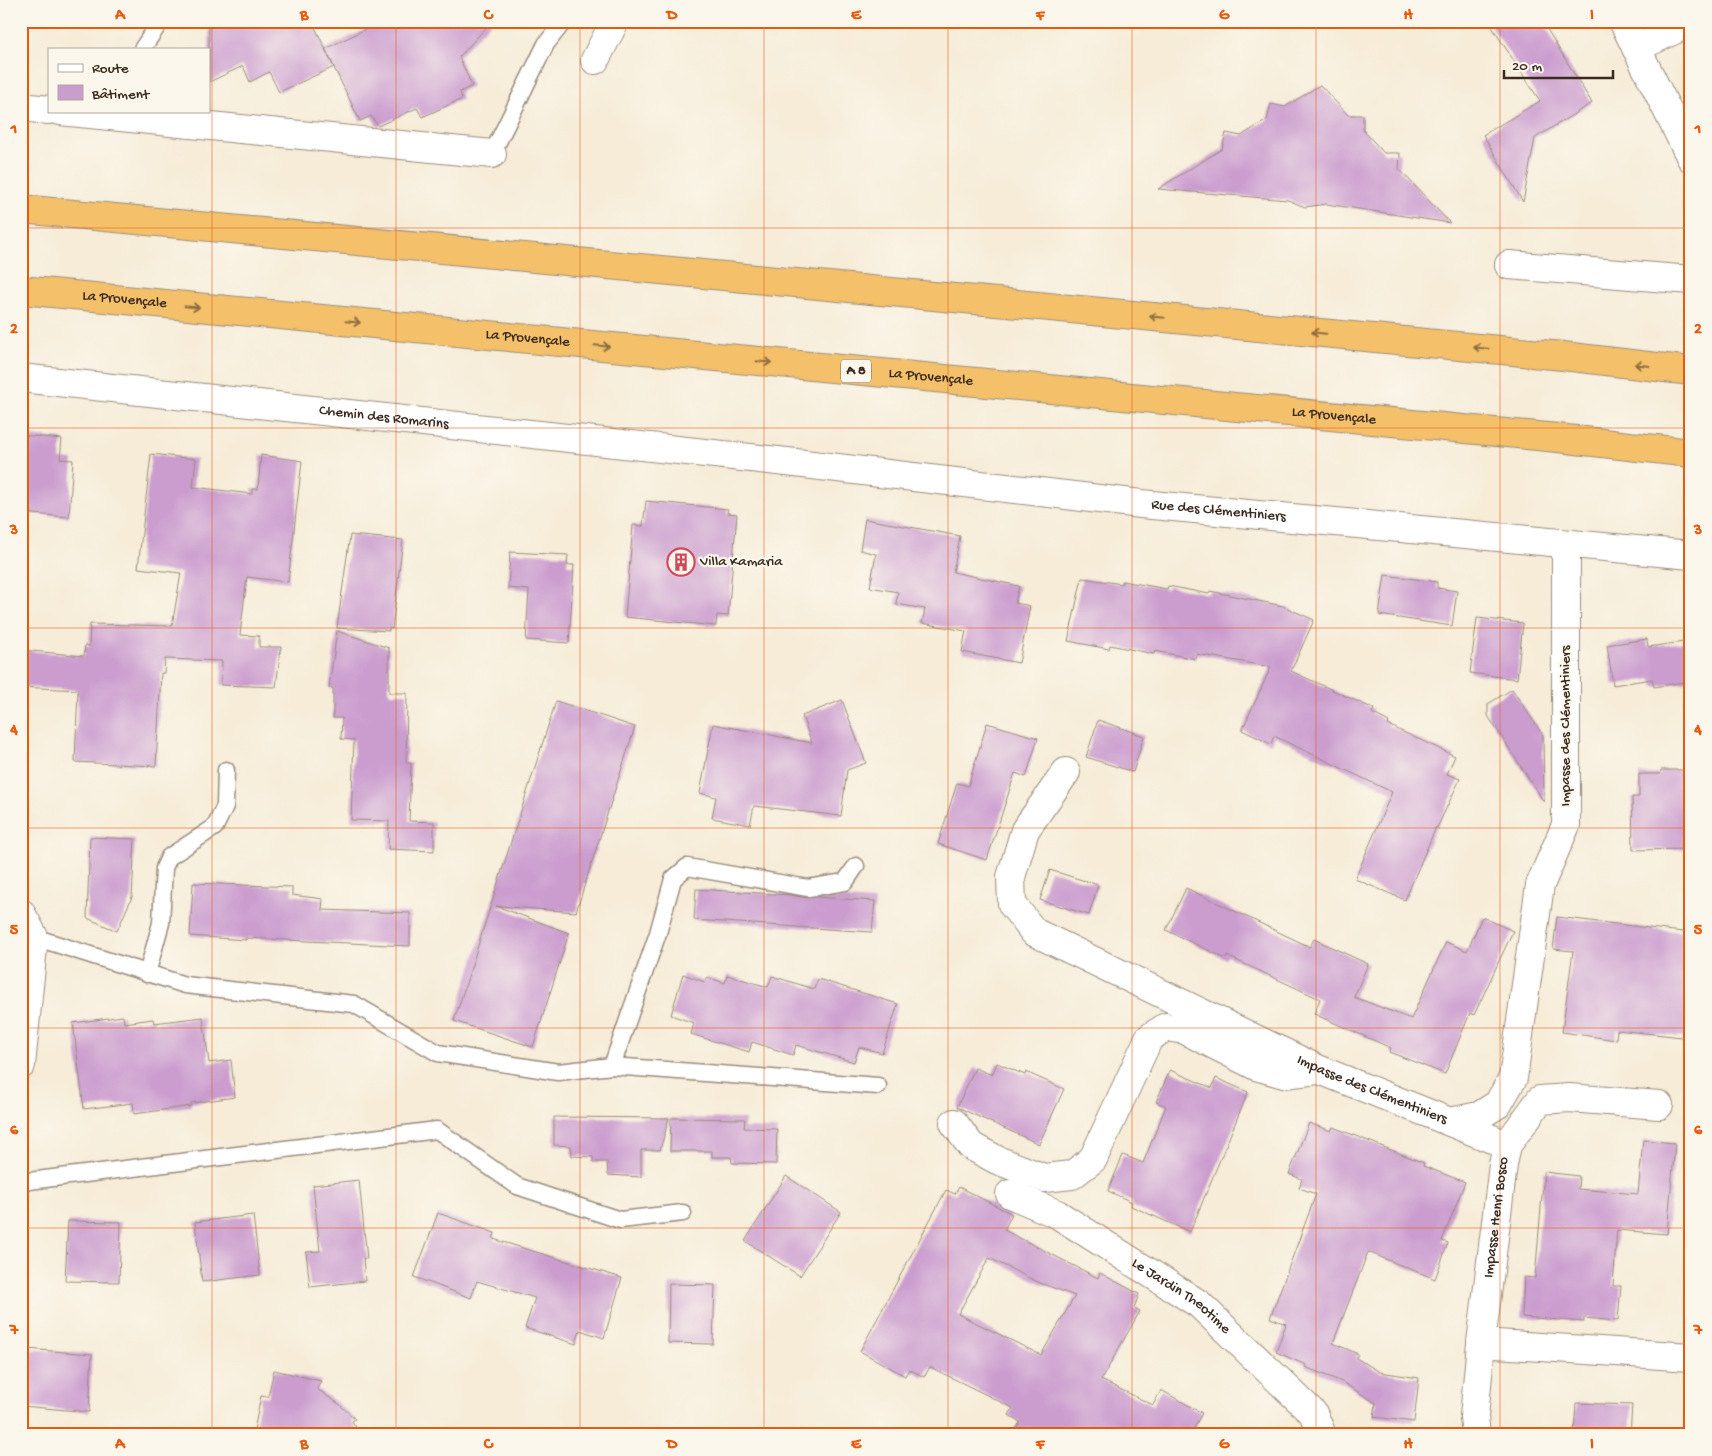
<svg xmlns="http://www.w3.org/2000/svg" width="1712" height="1456" viewBox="0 0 1712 1456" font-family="'Gochi Hand',sans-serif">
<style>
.building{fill:#cb9dcf;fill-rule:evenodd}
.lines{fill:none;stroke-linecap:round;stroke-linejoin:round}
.service-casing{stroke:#988b7b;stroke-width:19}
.minor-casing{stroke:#988b7b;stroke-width:30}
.motorway-casing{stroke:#988b7b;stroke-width:30}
.service{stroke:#fff;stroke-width:16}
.minor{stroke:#fff;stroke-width:28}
.motorway{stroke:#f4c16b;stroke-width:28}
.oneway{stroke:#8e6e41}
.grid{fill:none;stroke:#e8590c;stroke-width:1;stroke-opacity:0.55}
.labels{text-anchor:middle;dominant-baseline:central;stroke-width:4.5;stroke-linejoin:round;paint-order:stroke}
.shield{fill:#fbf7ec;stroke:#75685c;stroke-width:1}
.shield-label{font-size:14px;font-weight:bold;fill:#3b2a1e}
.street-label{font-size:15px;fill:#3b2a1e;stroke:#fbf7ec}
.poi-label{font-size:15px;fill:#3b2a1e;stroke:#fbf7ec;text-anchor:start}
.neatline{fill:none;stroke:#e8590c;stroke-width:2}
.grid-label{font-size:16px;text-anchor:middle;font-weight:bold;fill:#e8590c}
</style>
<rect width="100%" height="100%" fill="#fbf7ec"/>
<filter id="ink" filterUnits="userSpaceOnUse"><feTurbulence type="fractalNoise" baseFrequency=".02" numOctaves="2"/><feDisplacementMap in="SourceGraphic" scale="10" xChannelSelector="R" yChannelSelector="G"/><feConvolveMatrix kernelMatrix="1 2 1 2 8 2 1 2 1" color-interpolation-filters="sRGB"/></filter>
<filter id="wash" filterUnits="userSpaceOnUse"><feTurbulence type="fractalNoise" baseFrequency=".0096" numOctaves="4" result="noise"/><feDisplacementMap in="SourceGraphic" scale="20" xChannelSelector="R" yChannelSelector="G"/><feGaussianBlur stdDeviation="1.12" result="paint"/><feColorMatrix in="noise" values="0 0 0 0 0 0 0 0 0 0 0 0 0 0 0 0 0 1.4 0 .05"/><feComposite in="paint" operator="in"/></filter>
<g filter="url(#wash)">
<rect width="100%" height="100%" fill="#f6ecd8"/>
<g id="blocks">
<!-- building -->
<g class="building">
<path d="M 209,21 L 312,21 L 334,67 L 279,92 L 269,72 L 250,82 L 243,66 L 209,82 Z"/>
<path d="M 382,21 L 492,21 L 459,57 L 472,86 L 460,92 L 462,99 L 422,117 L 417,108 L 378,126 L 371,116 L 360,121 L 325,49 Z"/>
<path d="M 1488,21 L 1542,21 L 1592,103 L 1535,138 L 1523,202 L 1483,135 L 1540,101 Z"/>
<path d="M 1320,85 L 1348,115 L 1363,115 L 1363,130 L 1384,153 L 1400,153 L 1399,169 L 1450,223 L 1326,204 L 1305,207 L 1288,200 L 1158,189 L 1222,149 L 1226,133 L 1241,136 L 1267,120 L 1271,104 L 1285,107 Z"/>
<path d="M 21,435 L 62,439 L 60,459 L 73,460 L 69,517 L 21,513 Z"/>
<path d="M 151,454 L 196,459 L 193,487 L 252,494 L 252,489 L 258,489 L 261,455 L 302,461 L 288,582 L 247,577 L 240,635 L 259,636 L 259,647 L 281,647 L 276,687 L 221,685 L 222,661 L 165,659 L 164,673 L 161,673 L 156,766 L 75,762 L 78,690 L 21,687 L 21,650 L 84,656 L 85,645 L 89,646 L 90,624 L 172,626 L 181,573 L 138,568 Z"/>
<path d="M 646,501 L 728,509 L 727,513 L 737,514 L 728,616 L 717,615 L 716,626 L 625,617 L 633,525 L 643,526 Z"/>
<path d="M 865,519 L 960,536 L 953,572 L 1019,586 L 1015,603 L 1030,606 L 1019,663 L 962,652 L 966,631 L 922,623 L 925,609 L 896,604 L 898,592 L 870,587 L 876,554 L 860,550 Z"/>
<path d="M 350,535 L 403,540 L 392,629 L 389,628 L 389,631 L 337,628 Z"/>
<path d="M 510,552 L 568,555 L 567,565 L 574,565 L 569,643 L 526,640 L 529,590 L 508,588 Z"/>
<path d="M 1385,575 L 1437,582 L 1437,588 L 1457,591 L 1452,626 L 1379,615 Z"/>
<path d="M 1082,578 L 1122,584 L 1122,581 L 1167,589 L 1168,586 L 1209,594 L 1210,591 L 1283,606 L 1314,620 L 1291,671 L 1374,709 L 1372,713 L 1389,722 L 1388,725 L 1455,756 L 1447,774 L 1460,779 L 1437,828 L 1436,827 L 1405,900 L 1355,879 L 1392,792 L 1274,736 L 1271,744 L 1242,730 L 1271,667 L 1197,654 L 1196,659 L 1155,651 L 1154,654 L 1110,645 L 1109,649 L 1068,641 Z"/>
<path d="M 1477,618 L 1523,623 L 1517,679 L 1470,673 Z"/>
<path d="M 337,631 L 389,648 L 389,693 L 407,693 L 406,763 L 411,763 L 409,821 L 434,822 L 434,851 L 388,849 L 389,821 L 351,820 L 354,740 L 341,739 L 342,718 L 333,718 L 333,688 L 329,688 Z"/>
<path d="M 1647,639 L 1648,647 L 1691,641 L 1691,681 L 1654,687 L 1652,679 L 1613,685 L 1607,645 Z"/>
<path d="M 1512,689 L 1543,735 L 1544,802 L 1488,716 L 1488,704 Z"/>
<path d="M 842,700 L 866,763 L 847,770 L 841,816 L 754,806 L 750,825 L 712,818 L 716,797 L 700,793 L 713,724 L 812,743 L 802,716 Z"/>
<path d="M 556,701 L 635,727 L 576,912 L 496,906 L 569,933 L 533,1047 L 454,1021 Z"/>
<path d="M 1098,720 L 1144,736 L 1133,772 L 1086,757 Z"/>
<path d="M 987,723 L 1038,738 L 1026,777 L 1015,773 L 987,860 L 938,844 L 957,783 L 968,786 Z"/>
<path d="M 1661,770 L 1691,770 L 1691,849 L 1633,850 L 1632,797 L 1639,797 L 1639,774 L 1660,774 Z"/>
<path d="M 90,837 L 135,839 L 132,897 L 117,931 L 87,918 Z"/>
<path d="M 1050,870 L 1098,885 L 1089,915 L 1040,900 Z"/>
<path d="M 193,883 L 292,887 L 292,895 L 323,899 L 322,910 L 410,913 L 410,946 L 246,938 L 246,940 L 190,936 Z"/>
<path d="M 1186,888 L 1310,947 L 1314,939 L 1368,964 L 1354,997 L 1411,1019 L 1446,942 L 1467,951 L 1482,917 L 1513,931 L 1474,1015 L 1470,1013 L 1445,1074 L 1389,1052 L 1391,1048 L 1314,1014 L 1320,999 L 1227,956 L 1226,959 L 1166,930 Z"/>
<path d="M 696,889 L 791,895 L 807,898 L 816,897 L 875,901 L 872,932 L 694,920 Z"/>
<path d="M 1557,917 L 1691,933 L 1691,1038 L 1617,1030 L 1616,1040 L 1562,1032 L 1573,951 L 1553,949 Z"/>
<path d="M 683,974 L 705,982 L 707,977 L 725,983 L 727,975 L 768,987 L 772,976 L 814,989 L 818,979 L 898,1004 L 882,1053 L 859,1047 L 854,1062 L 796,1045 L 793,1055 L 752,1042 L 749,1052 L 691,1034 L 694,1023 L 671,1015 Z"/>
<path d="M 123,1016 L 124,1023 L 153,1019 L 154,1023 L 203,1017 L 209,1063 L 231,1060 L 235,1097 L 191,1103 L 191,1106 L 134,1114 L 133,1103 L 84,1109 L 73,1023 Z"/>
<path d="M 997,1063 L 1025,1075 L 1026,1072 L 1064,1089 L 1039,1144 L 957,1107 L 975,1068 L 992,1075 Z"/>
<path d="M 1170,1070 L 1212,1088 L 1216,1078 L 1248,1092 L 1190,1232 L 1131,1206 L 1132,1202 L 1108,1191 L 1123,1155 L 1143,1163 L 1166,1106 L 1156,1102 Z"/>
<path d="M 554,1117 L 669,1118 L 660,1150 L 641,1150 L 641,1177 L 608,1175 L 607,1162 L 593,1162 L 593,1157 L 572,1156 L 571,1146 L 554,1145 Z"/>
<path d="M 671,1118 L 745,1119 L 744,1128 L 777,1129 L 776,1164 L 732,1163 L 731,1157 L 712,1157 L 712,1151 L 670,1151 Z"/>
<path d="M 1309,1123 L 1331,1131 L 1333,1127 L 1424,1163 L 1423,1166 L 1465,1182 L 1442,1241 L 1448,1243 L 1435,1279 L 1368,1252 L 1333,1343 L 1358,1354 L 1356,1358 L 1380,1372 L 1419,1378 L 1414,1422 L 1374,1417 L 1376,1403 L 1342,1382 L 1305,1367 L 1306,1365 L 1276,1352 L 1286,1324 L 1270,1318 L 1316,1194 L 1299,1188 L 1302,1179 L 1289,1174 Z"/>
<path d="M 1643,1140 L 1675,1143 L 1667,1234 L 1617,1230 L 1613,1286 L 1621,1286 L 1618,1321 L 1584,1318 L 1584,1322 L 1522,1317 L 1524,1277 L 1535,1278 L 1544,1172 L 1579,1176 L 1578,1189 L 1638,1194 Z"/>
<path d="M 786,1176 L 841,1212 L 800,1276 L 745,1241 Z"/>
<path d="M 359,1180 L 367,1259 L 363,1258 L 365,1281 L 310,1287 L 306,1252 L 320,1251 L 313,1185 Z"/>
<path d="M 959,1187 L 1012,1214 L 1004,1230 L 1098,1278 L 1100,1273 L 1139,1294 L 1134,1308 L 1140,1311 L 1101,1380 L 1153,1405 L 1161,1390 L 1202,1413 L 1194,1428 L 1206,1435 L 1012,1435 L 1020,1422 L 1009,1415 L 1013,1408 L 930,1367 L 924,1377 L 909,1369 L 905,1376 L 860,1351 L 946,1190 L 955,1194 ZM 989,1258 L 1040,1283 L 1075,1296 L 1041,1355 L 958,1314 Z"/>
<path d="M 438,1213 L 495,1233 L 493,1239 L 622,1278 L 604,1338 L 580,1330 L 576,1344 L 525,1328 L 535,1298 L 477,1281 L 471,1298 L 414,1277 Z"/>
<path d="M 253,1215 L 260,1275 L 202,1282 L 195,1222 Z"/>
<path d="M 68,1221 L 121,1222 L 119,1282 L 65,1281 Z"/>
<path d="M 669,1284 L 715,1285 L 713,1344 L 668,1343 Z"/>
<path d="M 26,1349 L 92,1354 L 89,1412 L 22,1406 Z"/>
<path d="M 274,1370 L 321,1381 L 317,1389 L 339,1404 L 355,1419 L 352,1421 L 361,1435 L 253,1435 L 261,1396 L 268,1397 Z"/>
<path d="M 1576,1403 L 1632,1405 L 1630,1435 L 1574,1435 Z"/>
</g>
</g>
</g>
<g filter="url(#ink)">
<use href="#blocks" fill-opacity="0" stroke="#988b7b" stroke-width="1"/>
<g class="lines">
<!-- service casing -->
<g class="service-casing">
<g id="service">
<path d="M 142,49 L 161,21"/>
<path d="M 492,154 L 546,44 L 564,21"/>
<path d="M 34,937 L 185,985 L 354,1004 L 438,1053 L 558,1072 L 612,1066 L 878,1086"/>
<path d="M 147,974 L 161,923 L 164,868 L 169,857 L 215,827 L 225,806 L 226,770"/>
<path d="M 612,1066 L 658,933 L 673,879 L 687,867 L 808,888 L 845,882 L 856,866"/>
<path d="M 21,1182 L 437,1130 L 517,1186 L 620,1220 L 683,1213"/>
</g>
</g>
<!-- minor casing -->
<g class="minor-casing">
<g id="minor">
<path d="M 1623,21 L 1691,158"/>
<path d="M 1636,48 L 1691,22"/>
<path d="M 595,60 L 615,21"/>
<path d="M 21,107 L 49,110"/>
<path d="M 60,111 L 492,154"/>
<path d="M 1509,265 L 1691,280"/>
<path id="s1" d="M 21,378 L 787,462 L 1141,504 L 1691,555"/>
<path id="s2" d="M 1066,772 L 1025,830 L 1011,877 L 1012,904 L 1034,932 L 1320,1070 L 1450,1122 L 1479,1116 L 1498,1104 L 1513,1078 L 1540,885 L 1566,825 L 1566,544"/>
<path d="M 21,913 L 34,937 L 21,1065"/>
<path d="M 1450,1122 L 1507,1145"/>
<path d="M 954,1123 L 971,1146 L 997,1160 L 1044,1178 L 1072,1175 L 1093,1159 L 1149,1038 L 1166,1027 L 1185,1030 L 1256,1066 L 1284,1074 L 1318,1070"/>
<path id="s3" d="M 1010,1194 L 1057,1214 L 1199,1304 L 1313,1413 L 1322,1435"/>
<path d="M 1481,1343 L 1691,1357"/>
<path id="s4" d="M 1476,1435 L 1474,1417 L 1481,1343 L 1503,1165 L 1507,1145 L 1540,1100 L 1569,1098 L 1659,1105"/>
</g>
</g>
<!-- motorway casing -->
<g class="motorway-casing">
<g id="motorway">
<path d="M 21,209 L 1563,356 L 1691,371"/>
<path id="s5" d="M 21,290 L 1558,438 L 1691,453"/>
</g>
</g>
<!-- service -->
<use href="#service" class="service"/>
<!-- minor -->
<use href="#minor" class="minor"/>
<!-- motorway -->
<use href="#motorway" class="motorway"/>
</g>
<!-- one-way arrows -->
<defs><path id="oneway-shaft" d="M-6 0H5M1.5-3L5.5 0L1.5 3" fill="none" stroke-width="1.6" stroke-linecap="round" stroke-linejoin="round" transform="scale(1.25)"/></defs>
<g class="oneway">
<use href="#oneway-shaft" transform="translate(192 307) rotate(5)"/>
<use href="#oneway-shaft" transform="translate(1157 317) rotate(-175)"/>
<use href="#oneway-shaft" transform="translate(353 322) rotate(5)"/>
<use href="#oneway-shaft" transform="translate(1319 333) rotate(-175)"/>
<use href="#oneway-shaft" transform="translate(602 346) rotate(5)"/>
<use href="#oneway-shaft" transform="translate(1481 348) rotate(-175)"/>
<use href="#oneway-shaft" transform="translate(764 362) rotate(5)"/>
<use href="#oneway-shaft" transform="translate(1642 365) rotate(-173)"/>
</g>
</g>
<!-- grid -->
<path class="grid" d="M 212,21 L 212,1435M 396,21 L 396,1435M 580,21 L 580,1435M 764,21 L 764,1435M 948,21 L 948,1435M 1132,21 L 1132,1435M 1316,21 L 1316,1435M 1500,21 L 1500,1435M 21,228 L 1691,228M 21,428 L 1691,428M 21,628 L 1691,628M 21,828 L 1691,828M 21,1028 L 1691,1028M 21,1228 L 1691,1228"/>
<!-- icons -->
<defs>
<g id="building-ring" transform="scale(1.4375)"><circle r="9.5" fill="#fbf7ec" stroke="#d1495b" stroke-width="1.5"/><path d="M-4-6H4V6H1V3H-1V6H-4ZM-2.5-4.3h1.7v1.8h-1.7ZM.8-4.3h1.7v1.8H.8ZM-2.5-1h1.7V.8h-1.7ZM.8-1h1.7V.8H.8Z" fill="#d1495b"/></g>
</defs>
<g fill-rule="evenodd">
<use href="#building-ring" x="681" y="562"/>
</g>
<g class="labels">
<!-- shield labels -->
<rect class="shield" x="841" y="359.5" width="30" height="23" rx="4"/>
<g class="shield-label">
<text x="856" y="371">A 8</text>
</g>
<!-- street labels -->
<g class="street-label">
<text stroke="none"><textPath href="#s5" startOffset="104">La Provençale</textPath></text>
<text stroke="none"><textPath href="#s5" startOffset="509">La Provençale</textPath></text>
<text stroke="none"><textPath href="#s5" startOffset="914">La Provençale</textPath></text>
<text stroke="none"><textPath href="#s5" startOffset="1319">La Provençale</textPath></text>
<text stroke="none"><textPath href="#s1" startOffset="365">Chemin des Romarins</textPath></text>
<text stroke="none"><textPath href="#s1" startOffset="1205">Rue des Clémentiniers</textPath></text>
<text transform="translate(1566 726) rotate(-90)">Impasse des Clémentiniers</text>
<text stroke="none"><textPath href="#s2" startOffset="556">Impasse des Clémentiniers</textPath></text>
<text stroke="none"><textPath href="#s4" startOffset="219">Impasse Henri Bosco</textPath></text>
<text stroke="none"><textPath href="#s3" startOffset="200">Le Jardin Theotime</textPath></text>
</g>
<!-- poi labels -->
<g class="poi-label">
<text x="700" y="562">Villa Kamaria</text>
</g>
</g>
<!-- margin -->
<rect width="1712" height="1456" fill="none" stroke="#fbf7ec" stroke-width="55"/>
<!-- legend -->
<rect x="48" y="48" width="162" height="65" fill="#fbf7ec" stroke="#aea59a"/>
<rect x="58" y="64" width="25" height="8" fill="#ffffff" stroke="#aea59a"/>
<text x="92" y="72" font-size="15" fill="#3b2a1e">Route</text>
<rect x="58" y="85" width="25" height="15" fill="#cb9dcf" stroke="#aea59a"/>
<text x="92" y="98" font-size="15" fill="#3b2a1e">Bâtiment</text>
<!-- scale -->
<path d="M1504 70v8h109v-8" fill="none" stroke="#3b2a1e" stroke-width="2.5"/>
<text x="1512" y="70" font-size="15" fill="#3b2a1e" stroke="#fbf7ec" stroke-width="4" paint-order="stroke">20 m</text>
<rect x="28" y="28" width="1656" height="1400" class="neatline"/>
<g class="grid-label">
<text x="120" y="19">A</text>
<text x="304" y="19">B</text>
<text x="488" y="19">C</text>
<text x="672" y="19">D</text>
<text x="856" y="19">E</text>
<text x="1040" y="19">F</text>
<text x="1224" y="19">G</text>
<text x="1408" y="19">H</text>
<text x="1592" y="19">I</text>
<text x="14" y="133">1</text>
<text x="1698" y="133">1</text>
<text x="14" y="333">2</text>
<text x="1698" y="333">2</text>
<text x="14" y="534">3</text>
<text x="1698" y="534">3</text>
<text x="14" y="734">4</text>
<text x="1698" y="734">4</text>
<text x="14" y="934">5</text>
<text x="1698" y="934">5</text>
<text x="14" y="1134">6</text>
<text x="1698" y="1134">6</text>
<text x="14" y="1334">7</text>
<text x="1698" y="1334">7</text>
<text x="120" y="1448">A</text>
<text x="304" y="1448">B</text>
<text x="488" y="1448">C</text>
<text x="672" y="1448">D</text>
<text x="856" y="1448">E</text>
<text x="1040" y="1448">F</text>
<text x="1224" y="1448">G</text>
<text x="1408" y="1448">H</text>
<text x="1592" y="1448">I</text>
</g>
</svg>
